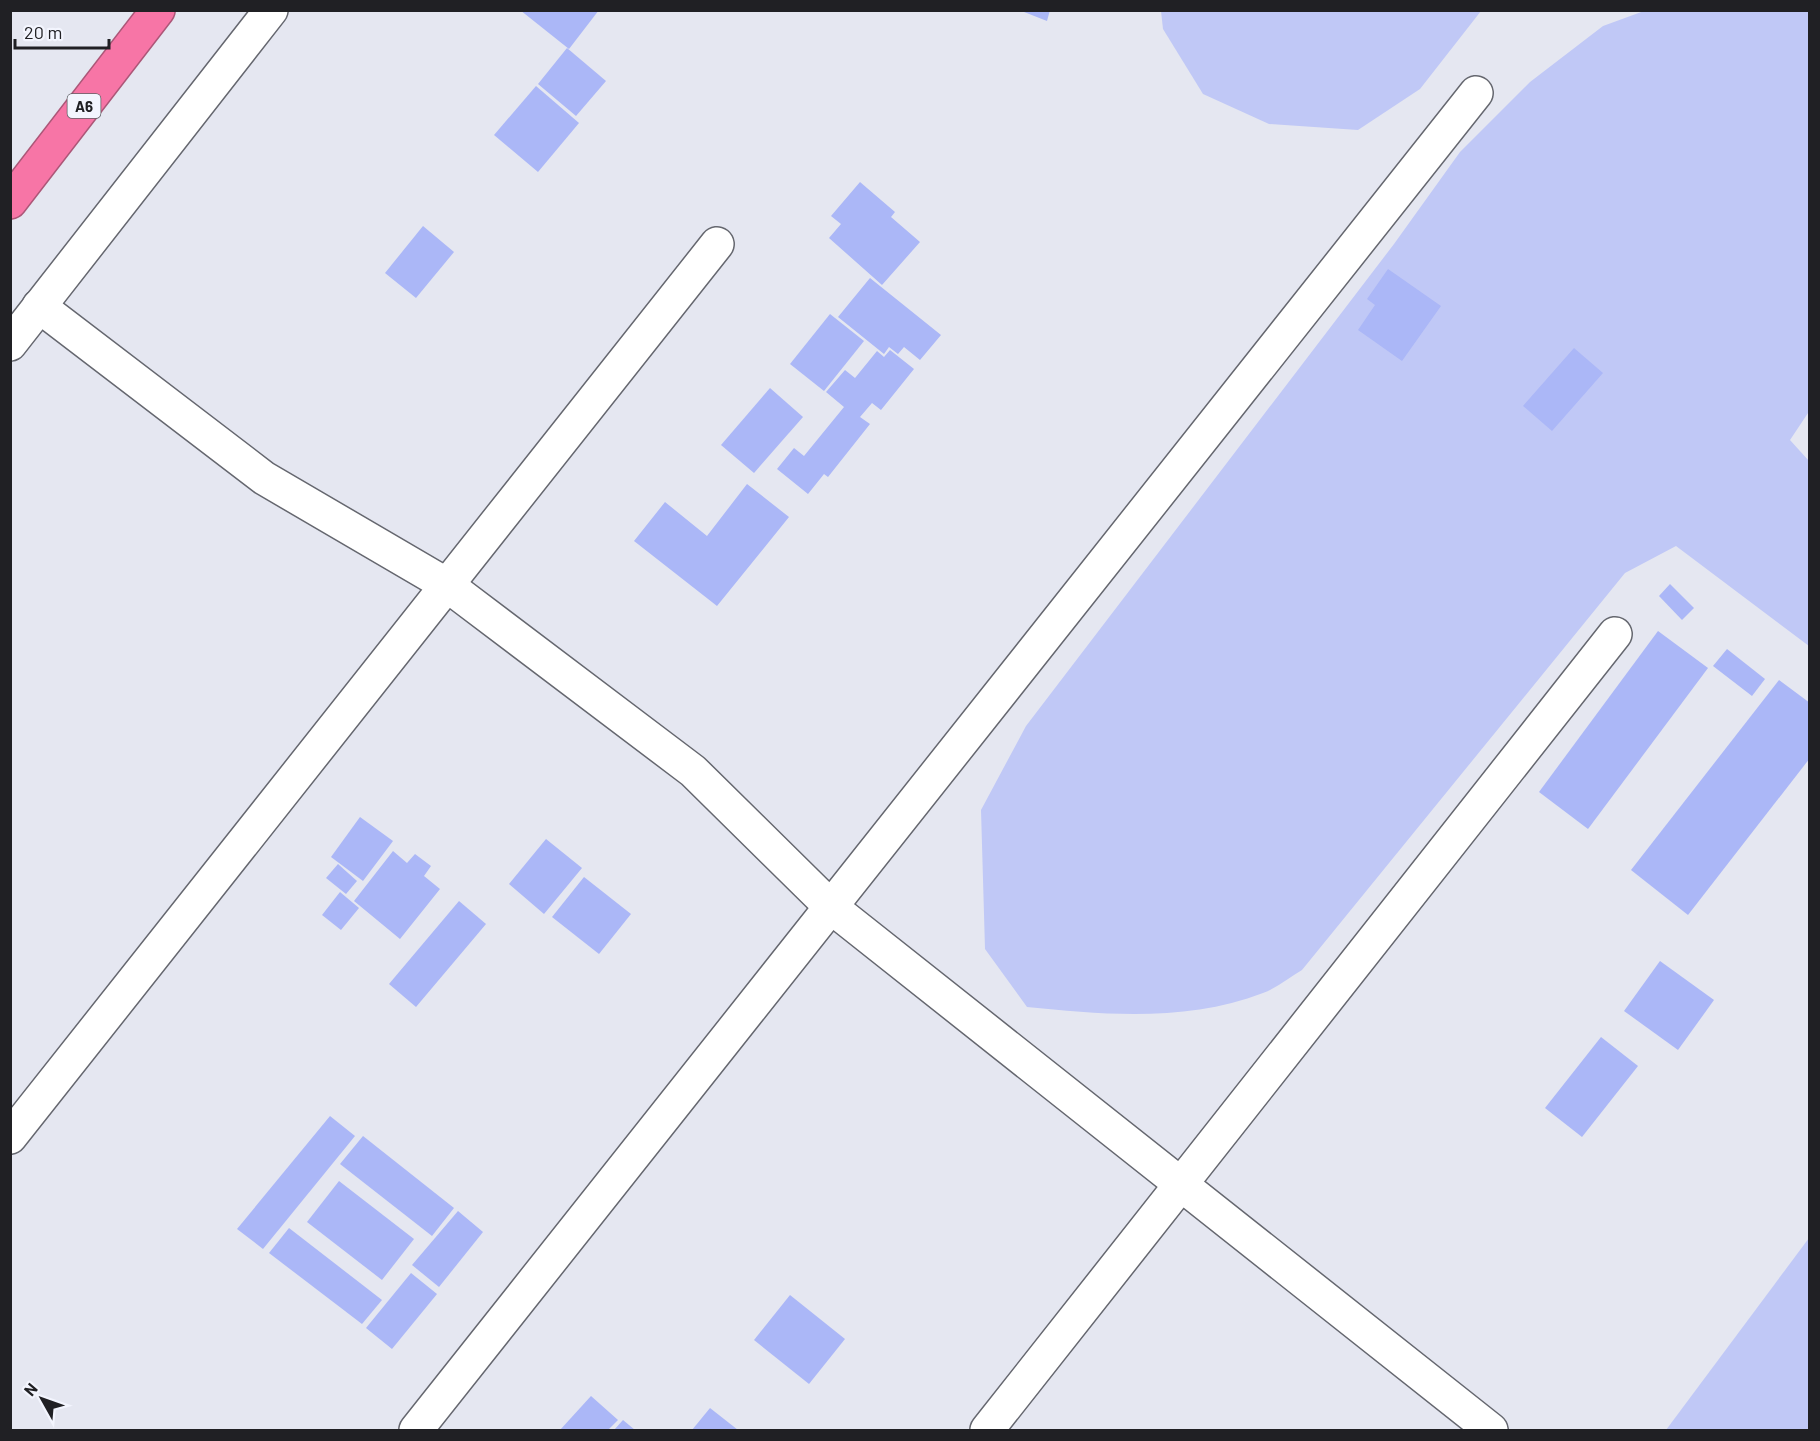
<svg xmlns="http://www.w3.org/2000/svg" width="1820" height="1441" viewBox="0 0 1820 1441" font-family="Barlow,sans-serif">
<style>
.green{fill:#c0c8f6}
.building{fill:#abb7f7}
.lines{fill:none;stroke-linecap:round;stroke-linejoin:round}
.minor-casing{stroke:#65676f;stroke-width:36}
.highway-casing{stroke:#ac5778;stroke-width:36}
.minor{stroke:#fff;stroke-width:33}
.highway{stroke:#f775a6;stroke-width:33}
.labels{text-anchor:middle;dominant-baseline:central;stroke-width:4.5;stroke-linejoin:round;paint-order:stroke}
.shield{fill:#f3f5fe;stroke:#5f6065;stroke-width:1.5}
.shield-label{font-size:15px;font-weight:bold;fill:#202024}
</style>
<rect width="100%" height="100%" fill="#e5e7f1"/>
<!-- green -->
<g class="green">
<path d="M 1161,11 L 1161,10 L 1481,11 L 1420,89 L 1358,130 L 1269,124 L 1203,94 L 1163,29 Z"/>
<path d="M 1644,11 L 1809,11 L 1810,410 L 1790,440 L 1809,461 L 1809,646 L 1676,546 L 1625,573 L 1302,970 C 1290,977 1277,988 1263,993 C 1188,1022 1105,1015 1027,1007 L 985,949 L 981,810 L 1026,726 L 1394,244 L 1460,152 L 1530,82 L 1603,26 Z"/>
<path d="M 1809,1238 L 1809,1430 L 1666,1430 Z"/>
</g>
<!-- building -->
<g class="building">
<path d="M 520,10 L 599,10 L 569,49 Z"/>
<path d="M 1019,10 L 1050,10 L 1047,21 Z"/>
<path d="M 567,48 L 606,81 L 576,116 L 538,84 Z"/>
<path d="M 536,86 L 579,123 L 538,172 L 494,135 Z"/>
<path d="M 860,182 L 895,212 L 891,217 L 920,242 L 882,285 L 829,238 L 841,224 L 831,216 Z"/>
<path d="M 423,226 L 454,252 L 416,298 L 385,273 Z"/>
<path d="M 1388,269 L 1441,306 L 1402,361 L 1358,330 L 1375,305 L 1367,299 Z"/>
<path d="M 870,278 L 941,335 L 920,360 L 904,347 L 898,354 L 889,347 L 884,354 L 838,317 Z"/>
<path d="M 830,314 L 864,341 L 824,391 L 790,364 Z"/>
<path d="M 1574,348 L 1603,373 L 1552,431 L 1523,406 Z"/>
<path d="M 890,350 L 914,369 L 881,410 L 872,403 L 860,417 L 870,424 L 828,477 L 824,474 L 808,494 L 777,469 L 794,448 L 804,456 L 844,407 L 826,392 L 845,370 L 855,378 L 877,351 L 884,357 Z"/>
<path d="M 770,388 L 803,417 L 754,473 L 721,445 Z"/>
<path d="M 747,484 L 789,517 L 717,606 L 634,541 L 665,502 L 707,536 Z"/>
<path d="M 1670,584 L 1694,608 L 1682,620 L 1659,596 Z"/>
<path d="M 1658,631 L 1708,668 L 1588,829 L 1539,792 Z"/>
<path d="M 1727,649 L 1765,679 L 1752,696 L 1713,666 Z"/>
<path d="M 1779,680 L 1810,703 L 1810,758 L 1688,915 L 1631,870 Z"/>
<path d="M 360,817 L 393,841 L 363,881 L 331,857 Z"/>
<path d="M 546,839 L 582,868 L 544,914 L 509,884 Z"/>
<path d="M 393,851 L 407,863 L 415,854 L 431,866 L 424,876 L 440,889 L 400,939 L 354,901 Z"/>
<path d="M 338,864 L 357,881 L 346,894 L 326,878 Z"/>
<path d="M 584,877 L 631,914 L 599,954 L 552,917 Z"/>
<path d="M 340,892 L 359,908 L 341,930 L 322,915 Z"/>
<path d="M 459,901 L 486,924 L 416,1007 L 389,984 Z"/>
<path d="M 1660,961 L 1714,1000 L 1678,1050 L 1624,1011 Z"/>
<path d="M 1601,1037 L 1638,1066 L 1582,1137 L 1545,1108 Z"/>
<path d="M 330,1116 L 355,1136 L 263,1249 L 237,1229 Z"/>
<path d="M 363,1136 L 454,1208 L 432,1236 L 340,1164 Z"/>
<path d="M 339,1181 L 414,1239 L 382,1280 L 307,1222 Z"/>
<path d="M 458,1211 L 483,1232 L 439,1287 L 412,1265 Z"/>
<path d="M 289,1228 L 382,1300 L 362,1324 L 269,1253 Z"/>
<path d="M 411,1273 L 437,1294 L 392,1349 L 366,1328 Z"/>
<path d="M 790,1295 L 845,1339 L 809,1384 L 754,1340 Z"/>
<path d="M 591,1396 L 618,1420 L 608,1430 L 560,1430 Z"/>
<path d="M 710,1408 L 738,1430 L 692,1430 Z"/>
<path d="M 623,1420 L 635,1430 L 614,1430 Z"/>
</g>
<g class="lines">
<!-- minor casing -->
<g class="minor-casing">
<g id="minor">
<path d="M 39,306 L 264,478 L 447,585 L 693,771 L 831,907 L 1491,1430"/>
<path d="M 10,344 L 271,10"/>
<path d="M 10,1137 L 717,244"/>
<path d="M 416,1430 L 1476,93"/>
<path d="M 987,1430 L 1615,634"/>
</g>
</g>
<!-- highway casing -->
<g class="highway-casing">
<path id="highway" d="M 10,202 L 158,10"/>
</g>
<!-- minor -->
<use href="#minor" class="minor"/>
<!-- highway -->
<use href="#highway" class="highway"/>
</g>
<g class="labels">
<!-- shield labels -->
<rect class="shield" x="67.5" y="94" width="33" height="24" rx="4.5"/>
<g class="shield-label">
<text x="84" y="106">A6</text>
</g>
</g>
<!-- border -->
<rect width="1820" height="1441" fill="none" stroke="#202024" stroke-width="24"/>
<!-- north arrow -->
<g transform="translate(42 1399) rotate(310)" stroke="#f3f5fe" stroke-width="4.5" paint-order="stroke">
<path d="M0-4.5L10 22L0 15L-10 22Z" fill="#202024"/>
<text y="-9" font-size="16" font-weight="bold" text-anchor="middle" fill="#202024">N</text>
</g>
<!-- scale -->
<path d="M15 39v9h94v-9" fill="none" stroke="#202024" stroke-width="3"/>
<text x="24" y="39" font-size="18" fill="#202024" stroke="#f3f5fe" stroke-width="4.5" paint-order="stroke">20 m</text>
</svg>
